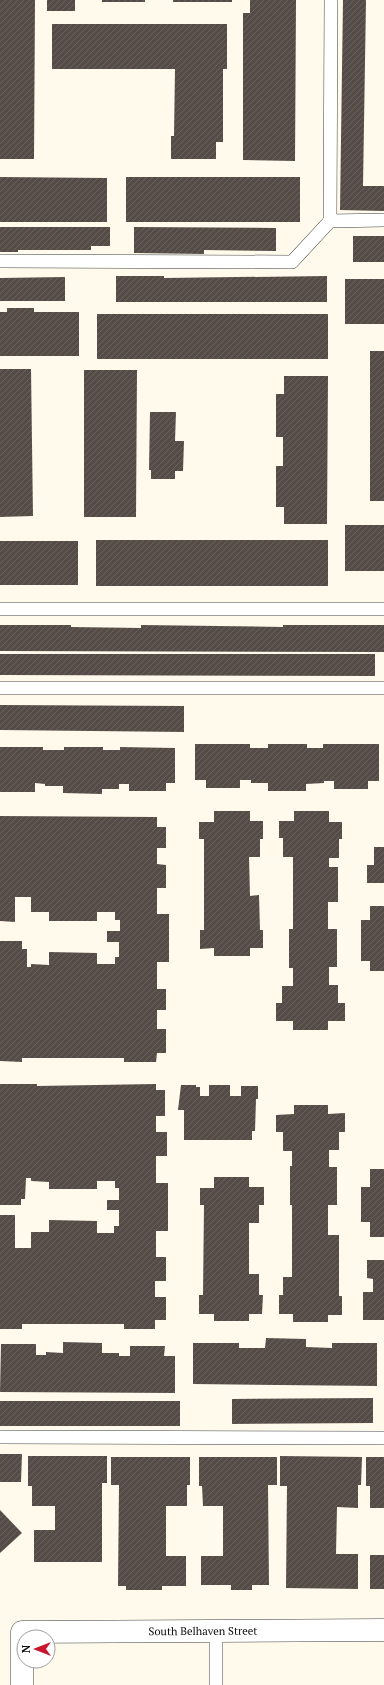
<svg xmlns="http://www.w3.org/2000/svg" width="384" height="1685" viewBox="0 0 384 1685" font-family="'PT Serif',serif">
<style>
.building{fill:url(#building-hatch)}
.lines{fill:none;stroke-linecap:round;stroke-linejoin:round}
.service-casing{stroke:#3f3f3f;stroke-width:14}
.minor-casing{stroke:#3f3f3f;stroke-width:23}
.service{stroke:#fff;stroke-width:13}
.minor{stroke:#fff;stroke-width:22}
.labels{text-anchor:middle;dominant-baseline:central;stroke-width:4;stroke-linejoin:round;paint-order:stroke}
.street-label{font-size:11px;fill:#0c0c0c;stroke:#fff}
</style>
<defs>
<pattern id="building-hatch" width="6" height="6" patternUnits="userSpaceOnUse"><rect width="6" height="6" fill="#564c47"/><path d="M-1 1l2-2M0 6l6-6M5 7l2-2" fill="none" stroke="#69615d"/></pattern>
</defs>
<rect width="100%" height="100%" fill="#fffaeb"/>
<!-- building -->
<g class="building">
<path d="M 0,0 L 35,0 L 34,159 L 0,159 Z"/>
<rect x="47" y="0" width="28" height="11"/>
<rect x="102" y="0" width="43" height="2"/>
<rect x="173" y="0" width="59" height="2"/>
<path d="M 250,0 L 296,0 L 295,161 L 243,160 L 243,13 L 250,13 Z"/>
<path d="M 343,0 L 366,0 L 363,186 L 384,186 L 384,211 L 340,210 Z"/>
<path d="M 52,24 L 227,24 L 227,69 L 223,69 L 223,142 L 216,142 L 216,159 L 171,159 L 171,136 L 174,136 L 175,69 L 52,69 Z"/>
<path d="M 0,177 L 107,178 L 107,222 L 0,222 Z"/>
<rect x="126" y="177" width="174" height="45"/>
<path d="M 0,227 L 110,227 L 110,246 L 91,246 L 91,250 L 18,250 L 18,252 L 0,252 Z"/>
<path d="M 134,227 L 276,228 L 276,251 L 204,250 L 204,254 L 134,253 Z"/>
<rect x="353" y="236" width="31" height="26"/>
<path d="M 116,276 L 164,276 L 164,278 L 327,276 L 327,302 L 116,302 Z"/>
<path d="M 65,277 L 65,301 L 0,301 L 0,278 Z"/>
<rect x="345" y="279" width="39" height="45"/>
<path d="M 7,308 L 34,308 L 34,312 L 79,312 L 79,356 L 0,356 L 0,312 L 7,312 Z"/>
<rect x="97" y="314" width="231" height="45"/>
<rect x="370" y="351" width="14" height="150"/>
<path d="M 0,369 L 31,369 L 33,516 L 0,517 Z"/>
<path d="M 84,370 L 137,370 L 136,517 L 84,517 Z"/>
<path d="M 284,376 L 328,376 L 327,524 L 284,524 L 284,507 L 276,507 L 276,466 L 283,466 L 283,437 L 276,437 L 276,394 L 284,394 Z"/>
<path d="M 150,412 L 176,412 L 175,441 L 184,441 L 183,471 L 175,471 L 175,479 L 151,479 L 151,470 L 149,470 Z"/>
<rect x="345" y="525" width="39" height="46"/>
<rect x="96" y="540" width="232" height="46"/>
<rect x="0" y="541" width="78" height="44"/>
<path d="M 0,625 L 71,625 L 71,627 L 141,628 L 141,625 L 283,627 L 283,625 L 384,625 L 384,652 L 0,651 Z"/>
<path d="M 0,654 L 375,654 L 375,676 L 0,675 Z"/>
<path d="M 0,705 L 184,706 L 184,732 L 0,730 Z"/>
<path d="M 195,744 L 250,744 L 250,748 L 268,748 L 268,744 L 307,744 L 307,748 L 323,748 L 323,744 L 379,744 L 379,781 L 368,781 L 368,789 L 334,789 L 334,781 L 324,781 L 324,783 L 306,784 L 306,791 L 268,791 L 268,783 L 251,783 L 251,780 L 240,780 L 240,788 L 206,788 L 206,780 L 195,780 Z"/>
<path d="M 0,747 L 43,747 L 43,750 L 64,750 L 64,747 L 103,747 L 103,750 L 120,750 L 120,747 L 175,748 L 175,783 L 166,783 L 166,791 L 129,791 L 129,784 L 119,784 L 119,789 L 102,789 L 102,794 L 63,793 L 63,786 L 45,786 L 45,784 L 35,783 L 35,792 L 0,792 Z"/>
<path d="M 214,811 L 250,811 L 250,821 L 263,821 L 263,839 L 260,839 L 260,857 L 249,857 L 250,896 L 259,895 L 260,930 L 263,930 L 263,948 L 250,948 L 250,956 L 214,956 L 214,948 L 200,949 L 200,930 L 204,930 L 204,839 L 199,839 L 199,822 L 214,822 Z"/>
<path d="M 294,811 L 329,811 L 329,822 L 342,822 L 342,839 L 339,839 L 339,858 L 329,858 L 329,867 L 338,867 L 338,902 L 328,902 L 328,929 L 337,929 L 337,967 L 329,967 L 329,985 L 338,985 L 338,1003 L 345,1003 L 345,1021 L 328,1021 L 328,1030 L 293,1030 L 293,1021 L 276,1021 L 276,1003 L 282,1003 L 282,986 L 293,986 L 293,968 L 289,968 L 289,929 L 293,929 L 293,857 L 283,857 L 283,838 L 279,838 L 279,821 L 294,821 Z"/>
<path d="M 0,816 L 157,817 L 157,827 L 166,827 L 166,848 L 157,848 L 157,864 L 166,865 L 166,888 L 157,888 L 157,914 L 169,914 L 169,962 L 157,962 L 157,989 L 166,989 L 166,1010 L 157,1010 L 157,1029 L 166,1029 L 166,1053 L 157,1053 L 156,1062 L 124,1062 L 124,1058 L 22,1058 L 22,1062 L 0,1061 L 0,941 L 22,941 L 22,949 L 27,949 L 27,967 L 31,967 L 31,964 L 49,965 L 49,952 L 97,953 L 97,964 L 115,964 L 115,957 L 119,957 L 119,942 L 107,942 L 107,931 L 120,931 L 120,920 L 115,920 L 115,912 L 97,912 L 97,921 L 49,921 L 49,912 L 31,912 L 31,897 L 15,897 L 15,922 L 0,921 Z"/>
<path d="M 374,847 L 384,847 L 384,883 L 367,883 L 367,865 L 374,865 Z"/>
<path d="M 370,906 L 384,906 L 384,971 L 370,971 L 370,961 L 361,961 L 361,920 L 370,920 Z"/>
<path d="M 0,1084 L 37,1084 L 37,1086 L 156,1084 L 156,1090 L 165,1090 L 165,1116 L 156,1116 L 156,1132 L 167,1132 L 167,1156 L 156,1156 L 156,1183 L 168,1183 L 168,1231 L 156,1231 L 156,1257 L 166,1257 L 166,1281 L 155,1281 L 155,1297 L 166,1297 L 166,1320 L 155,1320 L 155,1329 L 124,1329 L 124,1324 L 22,1324 L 22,1329 L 0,1329 L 0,1215 L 15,1215 L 15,1248 L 31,1248 L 31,1232 L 49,1232 L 49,1220 L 97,1221 L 97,1233 L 114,1233 L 114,1226 L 119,1226 L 119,1210 L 107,1210 L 107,1200 L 119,1200 L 119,1188 L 115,1188 L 115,1181 L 97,1181 L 97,1189 L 49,1189 L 49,1182 L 31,1181 L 31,1178 L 26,1178 L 25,1199 L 21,1199 L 21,1205 L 0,1205 Z"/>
<path d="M 181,1085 L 196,1085 L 196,1087 L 200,1087 L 200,1096 L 209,1096 L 209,1085 L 230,1085 L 230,1096 L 241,1096 L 241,1086 L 258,1086 L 258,1099 L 256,1099 L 255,1131 L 252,1131 L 252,1140 L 184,1140 L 184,1110 L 178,1110 Z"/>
<path d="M 294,1105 L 328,1105 L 328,1114 L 345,1113 L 345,1132 L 339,1132 L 339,1150 L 329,1150 L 329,1167 L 337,1167 L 337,1205 L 328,1205 L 328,1235 L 339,1235 L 339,1296 L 342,1296 L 342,1315 L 328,1315 L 328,1322 L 293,1322 L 293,1314 L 279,1314 L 279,1295 L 283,1295 L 283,1277 L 292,1277 L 292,1205 L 290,1205 L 290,1166 L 292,1166 L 292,1151 L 283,1151 L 283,1132 L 276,1132 L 276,1115 L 294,1114 Z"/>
<path d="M 370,1169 L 384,1169 L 384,1237 L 370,1237 L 370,1222 L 361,1222 L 361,1187 L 370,1187 Z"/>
<path d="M 214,1177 L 249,1177 L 249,1187 L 264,1187 L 264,1205 L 259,1205 L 259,1223 L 249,1223 L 249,1274 L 259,1274 L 259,1295 L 263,1295 L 262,1314 L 249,1314 L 249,1321 L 214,1321 L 214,1314 L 199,1314 L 199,1295 L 203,1295 L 204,1205 L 200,1205 L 200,1188 L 214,1188 Z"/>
<path d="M 367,1260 L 384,1260 L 384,1320 L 363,1320 L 363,1292 L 373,1292 L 373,1279 L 367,1278 Z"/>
<path d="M 266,1338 L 306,1339 L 306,1347 L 332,1348 L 332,1343 L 377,1343 L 377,1386 L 193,1384 L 193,1343 L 239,1343 L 239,1348 L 265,1348 Z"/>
<path d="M 63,1342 L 102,1343 L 102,1353 L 119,1353 L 119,1356 L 130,1356 L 130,1346 L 165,1346 L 164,1356 L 175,1356 L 175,1393 L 0,1392 L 1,1344 L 36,1344 L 36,1355 L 46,1355 L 46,1352 L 63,1353 Z"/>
<path d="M 373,1398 L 373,1423 L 232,1424 L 232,1399 Z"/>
<rect x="0" y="1401" width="180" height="25"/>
<path d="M 0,1454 L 22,1454 L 21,1482 L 0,1482 Z"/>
<path d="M 28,1456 L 107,1456 L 107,1483 L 102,1483 L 102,1562 L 34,1562 L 34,1530 L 55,1530 L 55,1506 L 32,1506 L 32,1486 L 28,1486 Z"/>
<path d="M 280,1456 L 362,1457 L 361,1485 L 358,1485 L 358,1508 L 337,1507 L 336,1554 L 358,1554 L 358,1589 L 286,1588 L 287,1486 L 280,1486 Z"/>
<path d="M 111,1457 L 190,1457 L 190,1485 L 187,1485 L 187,1506 L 166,1506 L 166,1556 L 186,1556 L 186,1586 L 162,1586 L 162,1590 L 126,1590 L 126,1586 L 118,1586 L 119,1485 L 111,1485 Z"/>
<path d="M 199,1457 L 277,1457 L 277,1485 L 268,1485 L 269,1585 L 252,1585 L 252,1590 L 231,1590 L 231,1585 L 201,1585 L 201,1556 L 223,1556 L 223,1506 L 203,1506 L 202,1486 L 199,1486 Z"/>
<path d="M 366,1457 L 384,1457 L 384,1508 L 370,1508 L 370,1486 L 366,1486 Z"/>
<path d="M 0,1510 L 22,1533 L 0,1553 Z"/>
<rect x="370" y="1555" width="14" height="34"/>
</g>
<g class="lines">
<!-- service casing -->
<g class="service-casing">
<g id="service">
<path d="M 330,221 L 331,0"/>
<path d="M 0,261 L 292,262 L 330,221 L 384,220"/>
<path d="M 0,609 L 384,609"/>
<path d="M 0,688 L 384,688"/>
<path d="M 0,1437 L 384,1438"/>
<path d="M 216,1631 L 216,1685"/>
</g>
</g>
<!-- minor casing -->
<g class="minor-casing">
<g id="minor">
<path id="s1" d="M 22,1685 L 22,1632 L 384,1630"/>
</g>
</g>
<!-- service -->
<use href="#service" class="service"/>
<!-- minor -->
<use href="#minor" class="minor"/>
</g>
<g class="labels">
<!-- street labels -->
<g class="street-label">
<text stroke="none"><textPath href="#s1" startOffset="234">South Belhaven Street</textPath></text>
</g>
</g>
<!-- north arrow -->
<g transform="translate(36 1649) rotate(270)"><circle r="19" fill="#ffffff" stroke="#9e9e9e"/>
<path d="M0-3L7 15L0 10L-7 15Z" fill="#cb152d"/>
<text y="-6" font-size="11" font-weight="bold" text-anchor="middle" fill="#0c0c0c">N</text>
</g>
</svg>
